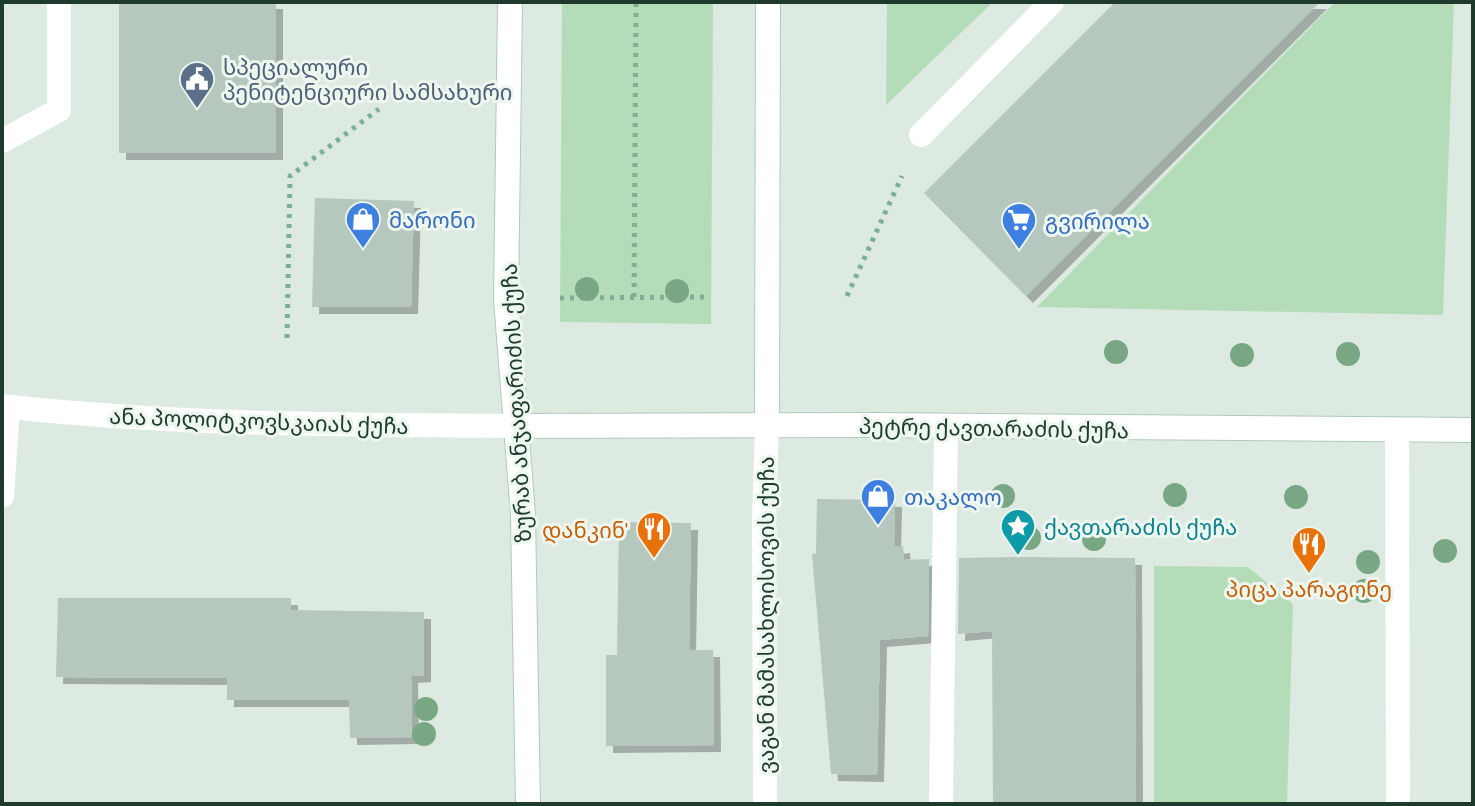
<svg xmlns="http://www.w3.org/2000/svg" width="1475" height="806" viewBox="0 0 1475 806" font-family="Barlow,'Noto Sans Georgian',sans-serif">
<style>
.green{fill:#b5dcb8}
.building{fill:#b6c7bd;filter:url(#shadow)}
.lines{fill:none;stroke-linecap:round;stroke-linejoin:round}
.secondary-casing{stroke:#b0cabc;stroke-width:26}
.path{stroke:#7caf96;stroke-width:5;stroke-dasharray:4 6;stroke-linecap:butt}
.service{stroke:#fff;stroke-width:24}
.minor{stroke:#fff;stroke-width:24}
.tertiary{stroke:#fff;stroke-width:24}
.secondary{stroke:#fff;stroke-width:24}
.tree{fill:#79a784}
.labels{text-anchor:middle;dominant-baseline:central;stroke-width:6;stroke-linejoin:round;paint-order:stroke}
.service-label{font-size:22px;fill:#4e5e75;stroke:#edf7f0;text-anchor:start}
.shop-label{font-size:22px;fill:#366cbe;stroke:#edf7f0;text-anchor:start}
.street-label{font-size:22px;fill:#1e3a2d;stroke:#edf7f0}
.culture-label{font-size:22px;fill:#0d838f;stroke:#edf7f0;text-anchor:start}
.food-label{font-size:22px;fill:#c56008;stroke:#edf7f0;text-anchor:end}
</style>
<defs>
<filter id="shadow"><feDropShadow dx="7" dy="7" stdDeviation="0" flood-color="#0004"/></filter>
</defs>
<rect width="100%" height="100%" fill="#ddeae2"/>
<!-- green -->
<g class="green">
<path d="M 562,2 L 713,2 L 711,324 L 560,322 Z"/>
<path d="M 887,2 L 993,2 L 886,105 Z"/>
<path d="M 1335,2 L 1454,2 L 1443,315 L 1037,307 Z"/>
<path d="M 1154,566 L 1248,567 L 1293,604 L 1287,804 L 1154,804 Z"/>
</g>
<!-- building -->
<g class="building">
<rect x="119" y="2" width="157" height="151"/>
<path d="M 1115,2 L 1320,2 L 1026,296 L 924,193 Z"/>
<path d="M 315,198 L 414,201 L 411,307 L 312,307 Z"/>
<path d="M 817,499 L 895,500 L 894,547 L 903,546 L 904,560 L 929,559 L 928,636 L 880,640 L 877,775 L 831,774 L 812,554 L 816,554 Z"/>
<path d="M 619,522 L 691,523 L 689,650 L 713,650 L 714,745 L 606,746 L 606,655 L 617,655 Z"/>
<path d="M 1018,557 L 1135,558 L 1136,804 L 993,804 L 992,631 L 958,634 L 959,558 Z"/>
<path d="M 58,598 L 291,598 L 291,610 L 424,612 L 424,675 L 411,676 L 412,737 L 350,738 L 349,700 L 227,700 L 227,678 L 56,677 Z"/>
</g>
<g class="lines">
<!-- secondary casing -->
<g class="secondary-casing">
<g id="secondary">
<path d="M 510,2 L 506,299 L 523,515 L 528,804"/>
<path d="M 767,425 L 768,2"/>
<path d="M 516,426 L 874,425 L 1473,430"/>
</g>
</g>
<!-- path -->
<g class="path">
<path d="M 847,296 L 902,176"/>
<path d="M 634,297 L 636,2"/>
<path d="M 560,298 L 710,297"/>
<path d="M 287,338 L 290,176 L 379,109"/>
</g>
<!-- service -->
<g class="service">
<path d="M 921,135 L 1052,2"/>
<path d="M 2,141 L 59,110 L 59,2"/>
<path d="M 1397,430 L 1398,804"/>
<path d="M 2,496 L 8,407"/>
<path d="M 941,804 L 946,426"/>
</g>
<!-- minor -->
<path class="minor" d="M 765,804 L 764,519 L 767,425"/>
<!-- tertiary -->
<path class="tertiary" d="M 2,406 C 172,425 345,425 516,426"/>
<!-- secondary -->
<use href="#secondary" class="secondary"/>
</g>
<!-- trees -->
<g class="tree">
<circle cx="587" cy="289" r="12"/>
<circle cx="677" cy="291" r="12"/>
<circle cx="1116" cy="352" r="12"/>
<circle cx="1348" cy="354" r="12"/>
<circle cx="1242" cy="355" r="12"/>
<circle cx="1175" cy="495" r="12"/>
<circle cx="1003" cy="496" r="12"/>
<circle cx="1296" cy="497" r="12"/>
<circle cx="1029" cy="538" r="12"/>
<circle cx="1094" cy="539" r="12"/>
<circle cx="1445" cy="551" r="12"/>
<circle cx="1368" cy="562" r="12"/>
<circle cx="1364" cy="591" r="12"/>
<circle cx="426" cy="709" r="12"/>
<circle cx="424" cy="734" r="12"/>
</g>
<!-- icons -->
<defs>
<g id="civic-pin" transform="scale(1.8)"><path d="M0 17L-7.5 6A9.5 9.5 0 1 1 7.5 6Z" fill="#5c6f8a" stroke="#edf7f0"/><path d="M-.6-6.5H3V-4.5H.6V-3L4-1V1h2V6H-6V1h2V-1L-.6-3ZM-1.2 2.5V6h2.4V2.5Z" fill="#fff"/></g>
<g id="shop-pin" transform="scale(1.8)"><path d="M0 17L-7.5 6A9.5 9.5 0 1 1 7.5 6Z" fill="#3f7fe0" stroke="#edf7f0"/><path d="M-5-2.5h2.3a2.7 3.5 0 0 1 5.4 0H5L5.5 6h-11ZM-1.5-2.5h3a1.5 2.3 0 0 0-3 0Z" fill="#fff"/></g>
<g id="supermarket-pin" transform="scale(1.8)"><path d="M0 17L-7.5 6A9.5 9.5 0 1 1 7.5 6Z" fill="#3f7fe0" stroke="#edf7f0"/><path d="M-6-5.5h2.5l.6 2H6L4.5 2H-2.5L-4.4-4H-6ZM-1.5 3.2a1.3 1.3 0 1 0 .1 0ZM3 3.2a1.3 1.3 0 1 0 .1 0Z" fill="#fff"/></g>
<g id="sight-pin" transform="scale(1.8)"><path d="M0 17L-7.5 6A9.5 9.5 0 1 1 7.5 6Z" fill="#0f9aa8" stroke="#edf7f0"/><path d="M0-6L1.8-2.2L6-1.7L2.9 1.2L3.7 5.4L0 3.3L-3.7 5.4L-2.9 1.2L-6-1.7L-1.8-2.2Z" fill="#fff"/></g>
<g id="restaurant-pin" transform="scale(1.8)"><path d="M0 17L-7.5 6A9.5 9.5 0 1 1 7.5 6Z" fill="#e8710a" stroke="#edf7f0"/><path d="M-5-6h1v4h1v-4h1v4h1v-4h1v5L-1.5 .5V6h-2V.5L-5-1ZM5-6V6H3V1.5H1.5Q1.5-4 5-6Z" fill="#fff"/></g>
</defs>
<g fill-rule="evenodd">
<use href="#civic-pin" x="197" y="79"/>
<use href="#shop-pin" x="363" y="219"/>
<use href="#supermarket-pin" x="1019" y="220"/>
<use href="#shop-pin" x="878" y="496"/>
<use href="#sight-pin" x="1018" y="526"/>
<use href="#restaurant-pin" x="654" y="529"/>
<use href="#restaurant-pin" x="1309" y="544"/>
</g>
<g class="labels">
<!-- service labels -->
<g class="service-label">
<text x="223" y="66">სპეციალური<tspan x="223" dy="25">პენიტენციური სამსახური</tspan></text>
</g>
<!-- shop labels -->
<g class="shop-label">
<text x="389" y="219">მარონი</text>
<text x="1045" y="220">გვირილა</text>
<text x="904" y="496">თაკალო</text>
</g>
<!-- street labels -->
<g class="street-label">
<text transform="translate(515 403) rotate(-93)">ზურაბ ანჯაფარიძის ქუჩა</text>
<text transform="translate(259 420) rotate(2)">ანა პოლიტკოვსკაიას ქუჩა</text>
<text transform="translate(994 427) rotate(1)">პეტრე ქავთარაძის ქუჩა</text>
<text transform="translate(765 615) rotate(-90)">ვაგან მამასახლისოვის ქუჩა</text>
</g>
<!-- culture labels -->
<g class="culture-label">
<text x="1044" y="526">ქავთარაძის ქუჩა</text>
</g>
<!-- food labels -->
<g class="food-label">
<text x="628" y="529">დანკინ'</text>
<text x="1309" y="588" text-anchor="middle">პიცა პარაგონე</text>
</g>
</g>
<!-- border -->
<rect width="1475" height="806" fill="none" stroke="#1e3a2d" stroke-width="8"/>
</svg>
